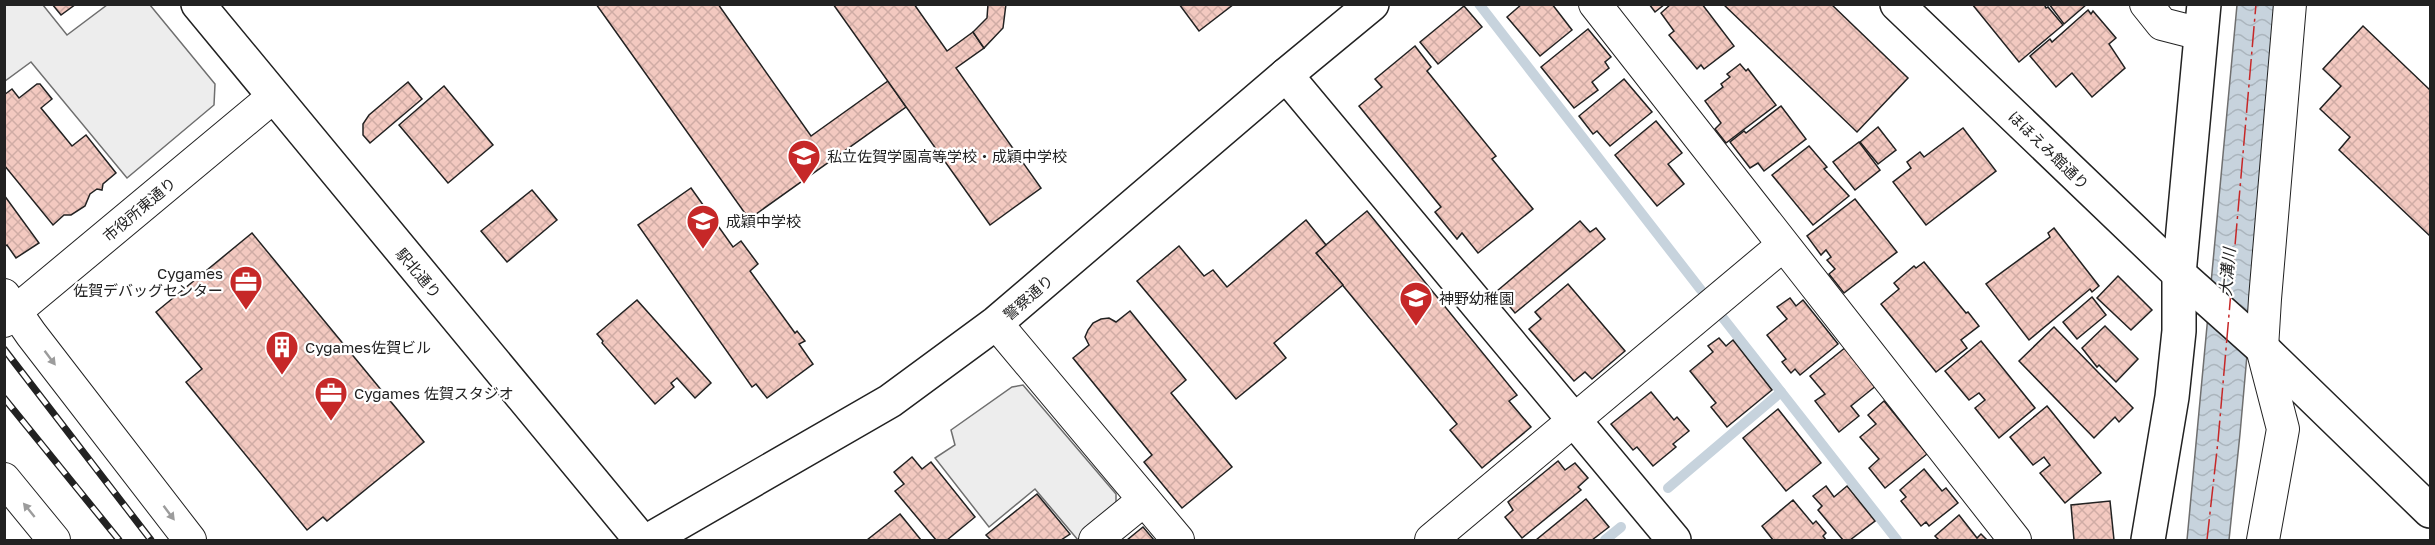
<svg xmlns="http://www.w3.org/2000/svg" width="2435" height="545" viewBox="0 0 2435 545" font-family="'Golos Text','Noto Sans JP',sans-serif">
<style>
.parking{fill:#ededed;stroke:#6f6f6f;stroke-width:1.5}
.water{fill:url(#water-waves);stroke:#6f6f6f;stroke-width:1.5}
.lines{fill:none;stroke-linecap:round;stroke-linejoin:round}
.stream{stroke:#c7d3dd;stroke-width:10}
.building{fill:url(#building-cross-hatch);stroke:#222;stroke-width:1.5}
.street-casing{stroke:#222;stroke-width:34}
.secondary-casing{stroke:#222;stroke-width:36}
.street{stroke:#fff;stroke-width:32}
.secondary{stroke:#fff;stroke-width:33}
.rail-casing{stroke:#222;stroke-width:7}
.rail{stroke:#fff;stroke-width:4.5;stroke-dasharray:14;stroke-linecap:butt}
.power{stroke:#c62828;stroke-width:1.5;stroke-dasharray:21 4.5 3 4.5;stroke-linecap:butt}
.oneway{fill:#9c9c9c}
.labels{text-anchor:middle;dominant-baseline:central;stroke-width:4.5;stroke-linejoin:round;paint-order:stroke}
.street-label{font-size:15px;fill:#222;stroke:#fff}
.poi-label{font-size:15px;fill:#222;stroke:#fff;text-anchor:start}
.water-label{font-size:16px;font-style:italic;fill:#222;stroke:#fff}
</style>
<defs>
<pattern id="water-waves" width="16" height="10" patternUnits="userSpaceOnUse" patternTransform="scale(1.5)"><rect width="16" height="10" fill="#c7d3dd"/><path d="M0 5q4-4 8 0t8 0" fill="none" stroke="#abb5bd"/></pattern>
<pattern id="building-cross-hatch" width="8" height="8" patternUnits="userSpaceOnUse" patternTransform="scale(1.5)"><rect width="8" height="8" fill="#f3c9c0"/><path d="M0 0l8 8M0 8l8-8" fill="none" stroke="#d0aca5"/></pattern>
</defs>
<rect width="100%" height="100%" fill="#fff"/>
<!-- parking -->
<g class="parking">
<path d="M 5,4 L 43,5 L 67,35 L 107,5 L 150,5 L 215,84 L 214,105 L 127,178 L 31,62 L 5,81 Z"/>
<path d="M 1023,385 L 1116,494 L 1116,515 L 1084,540 L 1078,540 L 1035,489 L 989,527 L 935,458 L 955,445 L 951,430 L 1012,387 Z"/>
</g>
<!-- water -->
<path class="water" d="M 2237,5 L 2278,5 L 2240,434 L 2229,540 L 2187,540 Z"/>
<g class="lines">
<!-- stream -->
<g class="stream">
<path d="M 1479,4 L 1701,290"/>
<path d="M 1723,318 L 1897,540"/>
<path d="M 1668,488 L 1781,392"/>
<path d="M 1605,540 L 1621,527"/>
</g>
</g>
<!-- building -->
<g class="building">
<path d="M 52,4 L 76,4 L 61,15 Z"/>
<path d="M 596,4 L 718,4 L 811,136 L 888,81 L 906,107 L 749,219 Z"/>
<path d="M 833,4 L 914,4 L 947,51 L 973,32 L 984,48 L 956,68 L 1041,188 L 990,225 Z"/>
<path d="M 988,4 L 1006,4 L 1003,28 L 984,48 L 973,32 L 987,18 Z"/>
<path d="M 1179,4 L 1234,4 L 1199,31 Z"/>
<path d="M 1522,4 L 1552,4 L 1572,30 L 1540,56 L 1507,17 Z"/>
<path d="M 1649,4 L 1665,4 L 1655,12 Z"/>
<path d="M 1671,4 L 1702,4 L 1734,46 L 1704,69 L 1701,65 L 1697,69 L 1669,35 L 1674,31 L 1661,13 Z"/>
<path d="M 1723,4 L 1831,4 L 1908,78 L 1857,132 Z"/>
<path d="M 1972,4 L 2044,4 L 2046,8 L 2048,7 L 2063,25 L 2019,62 Z"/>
<path d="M 2049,4 L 2087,4 L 2064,24 Z"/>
<path d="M 1464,6 L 1482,27 L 1438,64 L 1420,42 Z"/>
<path d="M 2088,10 L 2091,14 L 2093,11 L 2116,38 L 2109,44 L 2125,68 L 2092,97 L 2072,73 L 2056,87 L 2030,56 L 2050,39 L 2052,42 Z"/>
<path d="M 2363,26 L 2430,90 L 2430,236 L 2339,150 L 2350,137 L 2320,109 L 2341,86 L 2323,69 Z"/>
<path d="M 1588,29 L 1611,57 L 1605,62 L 1609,68 L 1592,82 L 1598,90 L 1574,108 L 1541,67 Z"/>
<path d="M 1415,46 L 1431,67 L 1427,71 L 1496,156 L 1492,159 L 1533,209 L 1478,253 L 1462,233 L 1457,239 L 1435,212 L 1441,207 L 1359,106 L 1382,87 L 1375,79 Z"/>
<path d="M 1740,64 L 1746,71 L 1748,69 L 1776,105 L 1726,143 L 1715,129 L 1721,123 L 1705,101 L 1723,87 L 1721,84 L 1730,77 L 1727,74 Z"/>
<path d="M 1624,79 L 1652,112 L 1610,146 L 1597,131 L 1593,134 L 1579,116 Z"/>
<path d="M 408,82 L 422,99 L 370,143 L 363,135 L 363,124 L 369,115 Z"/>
<path d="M 37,84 L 40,84 L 52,99 L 41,108 L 72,146 L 86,135 L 116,173 L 103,184 L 102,190 L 97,189 L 90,194 L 85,206 L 71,215 L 64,215 L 53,225 L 4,165 L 4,95 L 12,89 L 19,98 Z"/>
<path d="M 444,86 L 493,145 L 448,183 L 399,125 Z"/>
<path d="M 1781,106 L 1806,139 L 1764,171 L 1758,163 L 1750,168 L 1730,142 L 1744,131 L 1746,133 Z"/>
<path d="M 1656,121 L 1682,153 L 1668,164 L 1684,184 L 1657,206 L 1615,155 Z"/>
<path d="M 1878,127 L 1896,150 L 1878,164 L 1860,142 Z"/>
<path d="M 1963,128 L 1996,171 L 1926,225 L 1893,182 L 1911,168 L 1907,162 L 1920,152 L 1924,157 Z"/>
<path d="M 1859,142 L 1880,170 L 1855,190 L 1833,162 Z"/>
<path d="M 1809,146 L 1827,167 L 1824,169 L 1849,196 L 1813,225 L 1772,175 Z"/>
<path d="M 691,188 L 733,247 L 741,241 L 758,264 L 750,271 L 795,333 L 797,331 L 805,341 L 799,344 L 813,364 L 767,398 L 756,384 L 752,387 L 638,225 Z"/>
<path d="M 532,190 L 557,220 L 507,262 L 481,231 Z"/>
<path d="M 4,195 L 39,243 L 16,258 L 7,245 L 4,247 Z"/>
<path d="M 1855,199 L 1897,252 L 1844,293 L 1829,274 L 1835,269 L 1827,260 L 1831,257 L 1826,250 L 1821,255 L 1807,236 Z"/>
<path d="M 1367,211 L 1517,395 L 1509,401 L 1531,427 L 1482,468 L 1450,430 L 1457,424 L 1316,253 Z"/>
<path d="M 1306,220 L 1326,245 L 1316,253 L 1343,285 L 1274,343 L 1286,358 L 1236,399 L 1137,281 L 1179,246 L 1204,276 L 1213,270 L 1227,287 Z"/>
<path d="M 1580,221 L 1590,232 L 1596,228 L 1605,239 L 1515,313 L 1497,291 Z"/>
<path d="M 2054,228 L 2099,286 L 2092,292 L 2090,289 L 2029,340 L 1986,284 L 2050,237 L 2048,233 Z"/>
<path d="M 252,233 L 424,442 L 327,521 L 323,517 L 307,530 L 186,382 L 202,369 L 156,312 Z"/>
<path d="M 1924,262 L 1966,313 L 1968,312 L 1979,326 L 1961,340 L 1967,348 L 1936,372 L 1881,304 L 1899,289 L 1894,283 L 1914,266 L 1916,268 Z"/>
<path d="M 2118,276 L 2152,310 L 2131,330 L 2097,298 Z"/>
<path d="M 1568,284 L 1625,351 L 1592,379 L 1585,372 L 1574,381 L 1529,329 L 1541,319 L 1535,312 Z"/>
<path d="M 2092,297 L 2106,315 L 2077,339 L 2063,322 Z"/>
<path d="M 1790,298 L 1796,306 L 1803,300 L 1838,344 L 1800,375 L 1795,369 L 1791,373 L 1782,362 L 1786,359 L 1767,335 L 1787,319 L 1777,307 Z"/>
<path d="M 637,300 L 711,383 L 695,398 L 677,378 L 671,383 L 674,387 L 655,404 L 602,343 L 603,341 L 597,334 Z"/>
<path d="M 1130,311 L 1186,380 L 1171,393 L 1232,467 L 1182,508 L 1144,462 L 1152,455 L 1073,358 L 1089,345 L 1085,337 L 1088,330 L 1093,323 L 1101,319 L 1109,318 L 1116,322 Z"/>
<path d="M 2105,326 L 2138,359 L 2116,382 L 2099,365 L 2097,367 L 2082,348 Z"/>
<path d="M 2054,327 L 2133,408 L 2119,422 L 2115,417 L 2094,438 L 2019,361 Z"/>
<path d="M 1719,338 L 1726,346 L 1733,340 L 1772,390 L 1727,427 L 1711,407 L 1716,403 L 1690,371 L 1713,352 L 1708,346 Z"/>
<path d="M 1981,341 L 2035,408 L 1999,438 L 1975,408 L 1985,400 L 1979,393 L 1969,400 L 1945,371 Z"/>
<path d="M 1846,347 L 1877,385 L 1851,406 L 1859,416 L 1839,432 L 1815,401 L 1825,394 L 1810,376 Z"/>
<path d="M 1651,392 L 1674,420 L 1677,417 L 1689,431 L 1673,444 L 1676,447 L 1653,466 L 1637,447 L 1633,450 L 1611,424 Z"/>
<path d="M 1884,401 L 1927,454 L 1885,488 L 1869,468 L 1879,459 L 1860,437 L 1876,424 L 1868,415 Z"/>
<path d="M 2047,406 L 2101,473 L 2065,503 L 2040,473 L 2050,465 L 2044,457 L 2033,465 L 2010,437 Z"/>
<path d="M 1778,409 L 1821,463 L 1786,491 L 1743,438 Z"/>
<path d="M 912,457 L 922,469 L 931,462 L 975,517 L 947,540 L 936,540 L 895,491 L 904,484 L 894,472 Z"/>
<path d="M 1558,461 L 1565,470 L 1575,463 L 1588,478 L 1578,487 L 1581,490 L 1522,538 L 1505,517 L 1513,510 L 1508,502 Z"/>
<path d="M 1924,469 L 1942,491 L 1946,488 L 1958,503 L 1929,526 L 1926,522 L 1921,526 L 1901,501 L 1906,497 L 1900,490 Z"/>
<path d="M 1826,486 L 1834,497 L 1847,486 L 1875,521 L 1850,540 L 1843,540 L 1818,510 L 1822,506 L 1813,496 Z"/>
<path d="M 1037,494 L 1070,534 L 1061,540 L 991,540 L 986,535 Z"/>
<path d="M 1586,499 L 1609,527 L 1592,540 L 1536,540 Z"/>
<path d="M 1793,500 L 1813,524 L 1816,521 L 1826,533 L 1823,536 L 1826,540 L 1773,540 L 1762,526 Z"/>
<path d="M 2110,501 L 2114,540 L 2074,540 L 2071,505 Z"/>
<path d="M 900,514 L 921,540 L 867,540 Z"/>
<path d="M 1959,515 L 1977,538 L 1981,534 L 1987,540 L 1939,540 L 1935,536 Z"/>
<path d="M 1143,527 L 1154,540 L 1127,540 Z"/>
</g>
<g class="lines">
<!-- street casing -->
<g class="street-casing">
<g id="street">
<path d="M 1595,4 L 2015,540"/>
<path d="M 2146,4 L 2162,24 L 2201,34"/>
<path d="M 4,295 L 31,334 L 190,540"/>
<path d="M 4,321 L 273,97"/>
<path d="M 996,323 L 1178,540"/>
<path d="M 4,479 L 54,540"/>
<path d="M 1095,540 L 1144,500"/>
<path d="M 1431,540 L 1782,246"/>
<path d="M 2263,540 L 2283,429 L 2262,348 L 2265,299 L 2290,4"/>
</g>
</g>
<!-- secondary casing -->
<g class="secondary-casing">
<g id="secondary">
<path d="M 198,4 L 641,540"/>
<path d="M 1897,4 L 2179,274 L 2262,348 L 2430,511"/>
<path d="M 1286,75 L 1674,540"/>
<path d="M 649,540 L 890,401 L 996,323 L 1286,75 L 1372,4"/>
<path d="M 2148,540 L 2172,397 L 2179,331 L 2179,274 L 2204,4"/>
</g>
</g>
<!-- street -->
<use href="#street" class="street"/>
<!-- secondary -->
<use href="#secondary" class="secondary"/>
<!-- rail casing -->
<g class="rail-casing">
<g id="rail">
<path d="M 4,349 L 151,540"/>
<path d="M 4,398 L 119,540"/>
</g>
</g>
<!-- rail -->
<use href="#rail" class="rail"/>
<!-- power -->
<path class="power" d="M 2207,540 L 2218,441 L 2256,4"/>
</g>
<!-- one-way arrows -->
<defs><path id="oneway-solid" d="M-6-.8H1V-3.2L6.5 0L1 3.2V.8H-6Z" transform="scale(1.5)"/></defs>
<g class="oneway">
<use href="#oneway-solid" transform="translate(50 358) rotate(53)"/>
<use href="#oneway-solid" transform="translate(29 510) rotate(-129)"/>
<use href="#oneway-solid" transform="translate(169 513) rotate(53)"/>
</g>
<!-- icons -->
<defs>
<g id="school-pin" transform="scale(1.725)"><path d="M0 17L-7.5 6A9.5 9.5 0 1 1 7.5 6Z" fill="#c62828" stroke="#fff"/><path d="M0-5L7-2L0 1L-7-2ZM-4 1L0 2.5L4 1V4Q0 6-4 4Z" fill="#fff"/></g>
<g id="office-pin" transform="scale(1.725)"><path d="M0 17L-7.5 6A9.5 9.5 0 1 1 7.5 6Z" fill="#c62828" stroke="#fff"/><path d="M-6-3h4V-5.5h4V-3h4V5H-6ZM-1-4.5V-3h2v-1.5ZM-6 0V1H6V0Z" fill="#fff"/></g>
<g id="building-pin" transform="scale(1.725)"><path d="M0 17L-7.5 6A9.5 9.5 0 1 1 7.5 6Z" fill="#c62828" stroke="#fff"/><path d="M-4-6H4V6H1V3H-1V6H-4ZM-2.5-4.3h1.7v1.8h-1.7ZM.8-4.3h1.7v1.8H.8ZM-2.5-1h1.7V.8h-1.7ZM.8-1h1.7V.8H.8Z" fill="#fff"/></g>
</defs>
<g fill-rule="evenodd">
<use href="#school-pin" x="804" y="156"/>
<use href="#school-pin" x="703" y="221"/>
<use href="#office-pin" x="246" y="282"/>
<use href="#school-pin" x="1416" y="298"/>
<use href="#building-pin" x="282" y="347"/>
<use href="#office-pin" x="331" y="393"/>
</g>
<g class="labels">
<!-- street labels -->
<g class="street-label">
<text transform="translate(2049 150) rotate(44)">ほほえみ館通り</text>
<text transform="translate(139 209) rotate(-40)">市役所東通り</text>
<text transform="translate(419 273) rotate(50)">駅北通り</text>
<text transform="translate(1028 297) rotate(-41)">警察通り</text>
</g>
<!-- poi labels -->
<g class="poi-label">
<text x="827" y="156">私立佐賀学園高等学校・成穎中学校</text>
<text x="726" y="221">成穎中学校</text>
<text x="223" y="273" text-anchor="end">Cygames<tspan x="223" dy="17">佐賀デバッグセンター</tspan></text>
<text x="1439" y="298">神野幼稚園</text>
<text x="305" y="347">Cygames佐賀ビル</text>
<text x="354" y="393">Cygames 佐賀スタジオ</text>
</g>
<!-- water labels -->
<g class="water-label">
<text transform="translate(2227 272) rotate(-85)">大溝川</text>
</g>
</g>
<!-- border -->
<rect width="2435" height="545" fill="none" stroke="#222222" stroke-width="12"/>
</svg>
